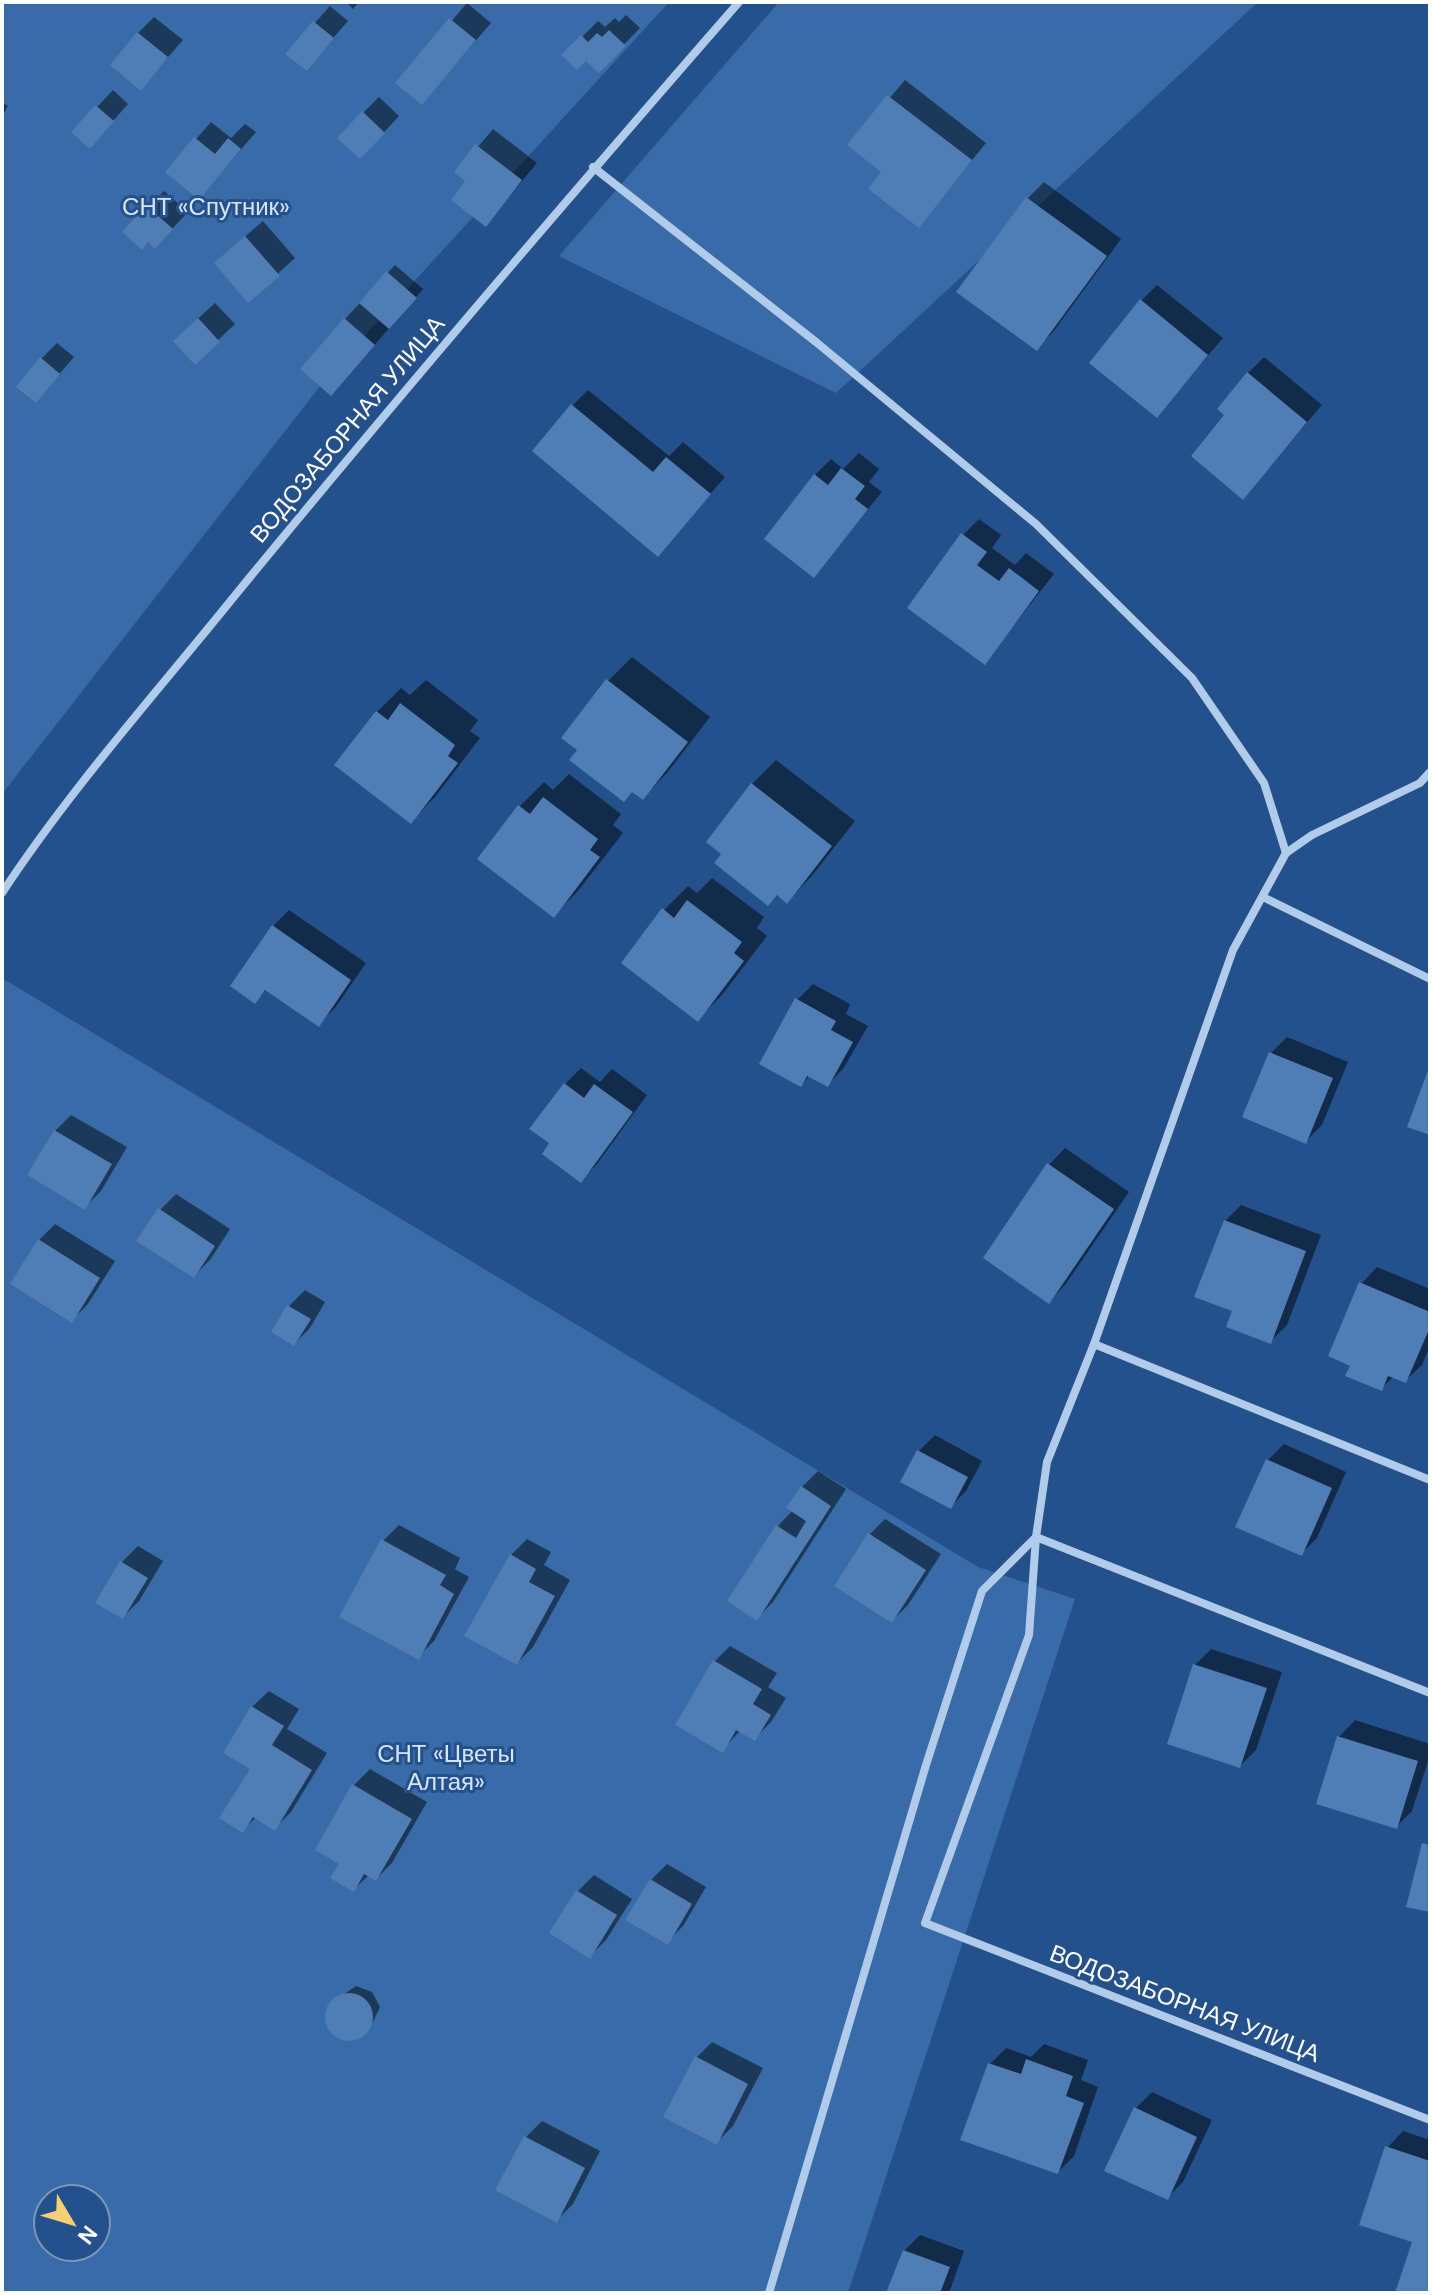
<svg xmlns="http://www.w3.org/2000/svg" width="1432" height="2295" viewBox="0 0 1432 2295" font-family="'DM Sans',sans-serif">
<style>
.green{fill:#386ba8;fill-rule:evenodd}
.shadow{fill:#0007}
.building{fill:#507db4}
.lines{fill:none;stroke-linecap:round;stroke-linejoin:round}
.minor{stroke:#b1cbea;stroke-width:8}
.labels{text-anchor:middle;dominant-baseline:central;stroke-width:6;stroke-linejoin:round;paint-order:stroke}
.park-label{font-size:24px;fill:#d6e5f8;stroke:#24518b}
.street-label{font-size:24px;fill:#fff;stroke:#24518b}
</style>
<rect width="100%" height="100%" fill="#24518b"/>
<!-- green -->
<g class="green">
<path d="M 2,2 L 669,2 L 328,376 L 2,794 Z"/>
<path d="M 779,2 L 1258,2 L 836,393 L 559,256 Z"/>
<path d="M 2,978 L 978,1567 L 1075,1599 L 848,2293 L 2,2293 ZM 48,2199 L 96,2199 L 96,2247 L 48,2247 Z"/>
</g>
<!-- shadow -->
<g class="shadow">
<path d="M 346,2 L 359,2 L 353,9 Z"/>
<path d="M 467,3 L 491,23 L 422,103 L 398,83 Z"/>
<path d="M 330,6 L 348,21 L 307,68 L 288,53 Z"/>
<path d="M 626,15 L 640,28 L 599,70 L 586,58 L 564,55 L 598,21 L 605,27 L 615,18 L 619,22 Z"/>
<path d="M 154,17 L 183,40 L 141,88 L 138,33 Z"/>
<path d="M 905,80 L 986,143 L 918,226 L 884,172 L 850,145 Z"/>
<path d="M 113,90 L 128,104 L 105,130 L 74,132 Z"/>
<path d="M 379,97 L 399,116 L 376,141 L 363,113 Z"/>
<path d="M 2,102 L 8,106 L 2,117 Z"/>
<path d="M 211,122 L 231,138 L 245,124 L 256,132 L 199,198 L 168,171 Z"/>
<path d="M 493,129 L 537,163 L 486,224 L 468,181 L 457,172 Z"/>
<path d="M 1044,182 L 1121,239 L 1053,332 L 1037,348 L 959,291 L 1028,198 Z"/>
<path d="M 164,191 L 188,212 L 171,230 L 148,240 L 125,232 Z"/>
<path d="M 263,221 L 295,258 L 249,300 L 233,247 Z"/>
<path d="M 395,265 L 423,289 L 347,377 L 345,319 Z"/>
<path d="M 1157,285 L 1223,338 L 1157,415 L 1141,301 Z"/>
<path d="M 215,303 L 235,324 L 195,362 L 191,325 Z"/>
<path d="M 57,343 L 74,357 L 36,401 L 41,359 Z"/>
<path d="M 1264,357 L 1322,405 L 1243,497 L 1227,415 L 1248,373 Z"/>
<path d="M 588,390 L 669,456 L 683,442 L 725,477 L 658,554 L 572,406 Z"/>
<path d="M 859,453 L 879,469 L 869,482 L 882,492 L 813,575 L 815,475 L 831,459 L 843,469 Z"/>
<path d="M 979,519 L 1001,535 L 992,548 L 1015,565 L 1026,553 L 1054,574 L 985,662 L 963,535 Z"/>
<path d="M 632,657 L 710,717 L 667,773 L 643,797 L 579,750 L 608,681 Z"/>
<path d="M 426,680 L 478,720 L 470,731 L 480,738 L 435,797 L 411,821 L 377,712 L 401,688 L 410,695 Z"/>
<path d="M 776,760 L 855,821 L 811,877 L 787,901 L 724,854 L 752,784 Z"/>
<path d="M 569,774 L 621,814 L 613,825 L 623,833 L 578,891 L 554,915 L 520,806 L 544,782 L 553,790 Z"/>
<path d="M 712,878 L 764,917 L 757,928 L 767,936 L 722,995 L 698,1019 L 664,910 L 688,886 L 697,893 Z"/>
<path d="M 289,910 L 366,963 L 335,1008 L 318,1024 L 267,989 L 255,1001 L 273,926 Z"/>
<path d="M 813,984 L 850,1004 L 846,1014 L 868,1026 L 843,1069 L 827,1085 L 810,1075 L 801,1085 L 797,1000 Z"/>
<path d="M 1287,1037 L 1348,1062 L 1322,1125 L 1306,1141 L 1271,1053 Z"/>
<path d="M 581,1068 L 600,1082 L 612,1069 L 647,1095 L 597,1164 L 581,1180 L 552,1143 L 565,1084 Z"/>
<path d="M 71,1115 L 127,1147 L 101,1191 L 85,1207 L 55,1131 Z"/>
<path d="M 1065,1148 L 1129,1192 L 1065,1285 L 1049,1301 L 1049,1165 Z"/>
<path d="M 176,1194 L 230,1229 L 210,1260 L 194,1276 L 160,1210 Z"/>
<path d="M 1241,1205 L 1321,1235 L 1287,1325 L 1271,1341 L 1235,1310 L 1225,1221 Z"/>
<path d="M 55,1224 L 115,1261 L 88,1304 L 72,1320 L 39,1240 Z"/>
<path d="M 1377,1267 L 1430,1289 L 1430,1345 L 1422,1365 L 1405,1381 L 1394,1376 L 1381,1389 L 1352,1365 L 1361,1284 Z"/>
<path d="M 305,1290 L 325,1302 L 310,1328 L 294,1344 L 289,1306 Z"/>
<path d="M 935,1435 L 982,1461 L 966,1491 L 950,1507 L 919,1451 Z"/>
<path d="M 1284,1444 L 1346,1472 L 1317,1538 L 1301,1554 L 1268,1460 Z"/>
<path d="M 818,1471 L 846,1489 L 773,1602 L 757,1618 L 778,1526 L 793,1510 L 802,1487 Z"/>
<path d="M 885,1519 L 941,1554 L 908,1605 L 892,1621 L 869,1535 Z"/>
<path d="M 399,1525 L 460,1558 L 455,1569 L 469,1577 L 434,1641 L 418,1657 L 383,1541 Z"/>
<path d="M 527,1539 L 551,1552 L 544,1565 L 570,1580 L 533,1647 L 517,1663 L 511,1555 Z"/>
<path d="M 138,1546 L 163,1561 L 139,1601 L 123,1617 L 122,1562 Z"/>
<path d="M 730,1646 L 777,1673 L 768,1687 L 786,1698 L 771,1722 L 755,1738 L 741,1730 L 722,1750 L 714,1662 Z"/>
<path d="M 1211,1649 L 1282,1672 L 1256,1750 L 1240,1766 L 1195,1665 Z"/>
<path d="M 269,1691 L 299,1709 L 287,1729 L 327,1753 L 291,1812 L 275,1828 L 256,1817 L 243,1830 L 252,1768 L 252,1707 Z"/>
<path d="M 1355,1720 L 1430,1744 L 1430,1755 L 1412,1811 L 1396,1827 L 1318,1802 L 1339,1737 Z"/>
<path d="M 370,1769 L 427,1802 L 392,1863 L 376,1879 L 369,1875 L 354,1889 L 342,1863 L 354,1785 Z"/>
<path d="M 667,1864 L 706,1887 L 683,1926 L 667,1942 L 651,1880 Z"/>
<path d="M 594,1875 L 632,1899 L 606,1940 L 590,1956 L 578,1891 Z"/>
<path d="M 356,1986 L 372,1992 L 380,2007 L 371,2026 L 353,2040 L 331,2029 L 326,2017 L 337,1999 Z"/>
<path d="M 712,2042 L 763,2068 L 733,2126 L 716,2143 L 696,2058 Z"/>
<path d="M 1044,2044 L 1088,2060 L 1081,2080 L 1098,2087 L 1074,2156 L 1058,2172 L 990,2064 L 1006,2048 L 1031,2057 Z"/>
<path d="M 1152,2092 L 1212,2120 L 1183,2182 L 1167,2198 L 1136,2108 Z"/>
<path d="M 542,2121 L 600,2151 L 573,2204 L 557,2220 L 526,2137 Z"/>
<path d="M 1403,2131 L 1430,2140 L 1430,2293 L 1397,2293 L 1414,2241 L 1387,2148 Z"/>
<path d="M 920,2235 L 964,2251 L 949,2293 L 888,2293 L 904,2251 Z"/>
</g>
<!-- building -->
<g class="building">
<path d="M 449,18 L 476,40 L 422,105 L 395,83 Z"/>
<path d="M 313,21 L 334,38 L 307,71 L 285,54 Z"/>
<path d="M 609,30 L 626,46 L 599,73 L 586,61 L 577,70 L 561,55 L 581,35 L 588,42 L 597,33 L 602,37 Z"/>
<path d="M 137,32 L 168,57 L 141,91 L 110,65 Z"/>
<path d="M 887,95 L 972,160 L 919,228 L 868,189 L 881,172 L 847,145 Z"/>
<path d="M 95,105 L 114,121 L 90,149 L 71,132 Z"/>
<path d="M 362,111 L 385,133 L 360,159 L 337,138 Z"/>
<path d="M 194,137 L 215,154 L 228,138 L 241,149 L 199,200 L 165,172 Z"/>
<path d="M 475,144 L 522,180 L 486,227 L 451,200 L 465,181 L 454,172 Z"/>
<path d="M 1026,197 L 1107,256 L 1037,351 L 956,292 Z"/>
<path d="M 146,205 L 173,229 L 155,249 L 148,242 L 142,250 L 122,232 Z"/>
<path d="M 245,236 L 280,276 L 248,303 L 214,263 Z"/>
<path d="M 386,271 L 417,298 L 389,329 L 359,303 Z"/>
<path d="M 1140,299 L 1208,355 L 1157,418 L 1089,363 Z"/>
<path d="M 198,318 L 220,342 L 195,365 L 173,341 Z"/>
<path d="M 344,318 L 375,345 L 331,396 L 300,369 Z"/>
<path d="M 40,357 L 60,374 L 36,403 L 16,387 Z"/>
<path d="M 1247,372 L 1307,422 L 1243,500 L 1191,456 L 1224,415 L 1217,409 Z"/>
<path d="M 571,404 L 653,472 L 666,457 L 711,494 L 658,557 L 532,451 Z"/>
<path d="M 841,468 L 865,486 L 855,499 L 868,509 L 814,578 L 764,539 L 814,474 L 828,485 Z"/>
<path d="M 961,533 L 987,552 L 977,565 L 999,581 L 1009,568 L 1039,591 L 985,665 L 907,608 Z"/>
<path d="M 606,679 L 688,742 L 643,800 L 632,792 L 624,802 L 569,760 L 577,750 L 561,738 Z"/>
<path d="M 400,703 L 455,745 L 448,756 L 458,763 L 411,824 L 334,765 L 376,711 L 388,720 Z"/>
<path d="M 751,783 L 832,846 L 787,904 L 777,895 L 768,906 L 714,863 L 721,854 L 706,842 Z"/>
<path d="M 543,797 L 598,839 L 590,850 L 600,857 L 554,918 L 477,859 L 518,805 L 530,814 Z"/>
<path d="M 687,900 L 742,942 L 734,953 L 744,961 L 698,1022 L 621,963 L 662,908 L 674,918 Z"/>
<path d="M 272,925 L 351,980 L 319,1027 L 265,990 L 255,1004 L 230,986 Z"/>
<path d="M 795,998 L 836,1021 L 831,1030 L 853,1042 L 828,1087 L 807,1076 L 801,1087 L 759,1064 Z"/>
<path d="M 1269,1052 L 1333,1078 L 1306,1144 L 1242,1117 Z"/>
<path d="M 1430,1065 L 1430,1135 L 1407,1127 Z"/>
<path d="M 564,1083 L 584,1098 L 594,1084 L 633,1112 L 581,1183 L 542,1154 L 549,1143 L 529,1129 Z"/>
<path d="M 54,1130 L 112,1164 L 85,1210 L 27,1175 Z"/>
<path d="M 1047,1163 L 1114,1209 L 1049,1304 L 983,1258 Z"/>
<path d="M 158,1208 L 215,1246 L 194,1278 L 136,1241 Z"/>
<path d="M 1224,1220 L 1306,1251 L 1271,1344 L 1226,1327 L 1232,1311 L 1194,1297 Z"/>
<path d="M 38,1239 L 100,1278 L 72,1323 L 10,1284 Z"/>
<path d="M 1359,1282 L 1430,1312 L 1430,1327 L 1406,1383 L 1388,1376 L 1382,1391 L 1345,1376 L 1350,1366 L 1328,1356 Z"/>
<path d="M 287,1305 L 311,1319 L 294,1346 L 271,1332 Z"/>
<path d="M 917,1450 L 968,1477 L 951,1509 L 900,1482 Z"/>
<path d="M 1266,1459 L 1332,1488 L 1302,1556 L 1235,1527 Z"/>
<path d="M 801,1486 L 831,1506 L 757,1621 L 727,1601 L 776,1525 L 796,1538 L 806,1521 L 786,1508 Z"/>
<path d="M 868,1533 L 926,1570 L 892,1623 L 834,1586 Z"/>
<path d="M 381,1539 L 446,1575 L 440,1585 L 454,1594 L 419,1660 L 339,1617 Z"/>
<path d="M 510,1554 L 536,1569 L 529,1582 L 555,1596 L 517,1665 L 464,1636 Z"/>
<path d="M 120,1561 L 148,1578 L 123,1619 L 95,1603 Z"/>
<path d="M 713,1660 L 762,1689 L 753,1704 L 771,1715 L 755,1741 L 736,1730 L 723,1753 L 675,1725 Z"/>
<path d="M 1193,1664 L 1267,1688 L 1240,1768 L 1167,1744 Z"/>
<path d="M 251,1706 L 284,1726 L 272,1745 L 312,1770 L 275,1831 L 253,1817 L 243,1833 L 219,1818 L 250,1769 L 223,1753 Z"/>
<path d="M 1337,1736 L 1418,1761 L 1397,1829 L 1316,1804 Z"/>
<path d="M 352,1784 L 412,1819 L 376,1881 L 364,1874 L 354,1892 L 330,1878 L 339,1864 L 315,1850 Z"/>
<path d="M 1422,1843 L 1430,1845 L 1430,1912 L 1406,1907 Z"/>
<path d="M 650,1879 L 692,1904 L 668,1945 L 625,1920 Z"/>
<path d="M 576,1890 L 617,1915 L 590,1959 L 549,1933 Z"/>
<circle cx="349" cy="2017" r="24"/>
<path d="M 695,2056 L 748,2084 L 717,2145 L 663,2117 Z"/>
<path d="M 1026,2059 L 1073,2076 L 1066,2096 L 1084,2103 L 1058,2174 L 960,2140 L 988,2063 L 1021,2074 Z"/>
<path d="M 1134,2107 L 1197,2137 L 1168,2200 L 1104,2171 Z"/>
<path d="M 524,2136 L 585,2168 L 557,2223 L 495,2190 Z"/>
<path d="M 1385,2146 L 1430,2161 L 1430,2293 L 1395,2293 L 1412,2242 L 1359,2225 Z"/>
<path d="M 903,2250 L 950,2267 L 940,2293 L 886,2293 Z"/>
</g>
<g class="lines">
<!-- minor -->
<g class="minor">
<path d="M 593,167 L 816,342 L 1036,524 L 1192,678 L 1264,783 L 1286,853"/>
<path d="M 1430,772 L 1420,783 L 1312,835 L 1286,853 L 1233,950 L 1094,1344 L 1047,1462 L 1036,1537 L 1029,1635 L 925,1923 L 1430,2120"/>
<path d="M 2,893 C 71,788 158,691 237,593 C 401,393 569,197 739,2"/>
<path d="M 1265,898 L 1430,979"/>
<path d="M 1094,1344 L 1430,1480"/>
<path d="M 1036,1537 L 1430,1693"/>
<path d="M 769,2293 L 926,1765 L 982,1591 L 1035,1538"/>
</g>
</g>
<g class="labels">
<!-- park labels -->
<g class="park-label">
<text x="206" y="206">СНТ «Спутник»</text>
<text x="446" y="1753">СНТ «Цветы<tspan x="446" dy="28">Алтая»</tspan></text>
</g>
<!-- street labels -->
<g class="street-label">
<text transform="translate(347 429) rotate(-50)">ВОДОЗАБОРНАЯ УЛИЦА</text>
<text transform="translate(1185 2003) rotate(21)">ВОДОЗАБОРНАЯ УЛИЦА</text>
</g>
</g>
<!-- border -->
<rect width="1432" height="2295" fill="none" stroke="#ffffff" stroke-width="8"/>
<!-- north arrow -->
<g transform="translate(72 2223) rotate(128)"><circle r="38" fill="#24518b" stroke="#7c97b9" stroke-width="2"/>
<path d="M0-6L14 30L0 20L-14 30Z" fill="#f5d075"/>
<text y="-12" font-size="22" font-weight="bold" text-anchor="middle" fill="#ffffff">N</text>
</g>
</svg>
